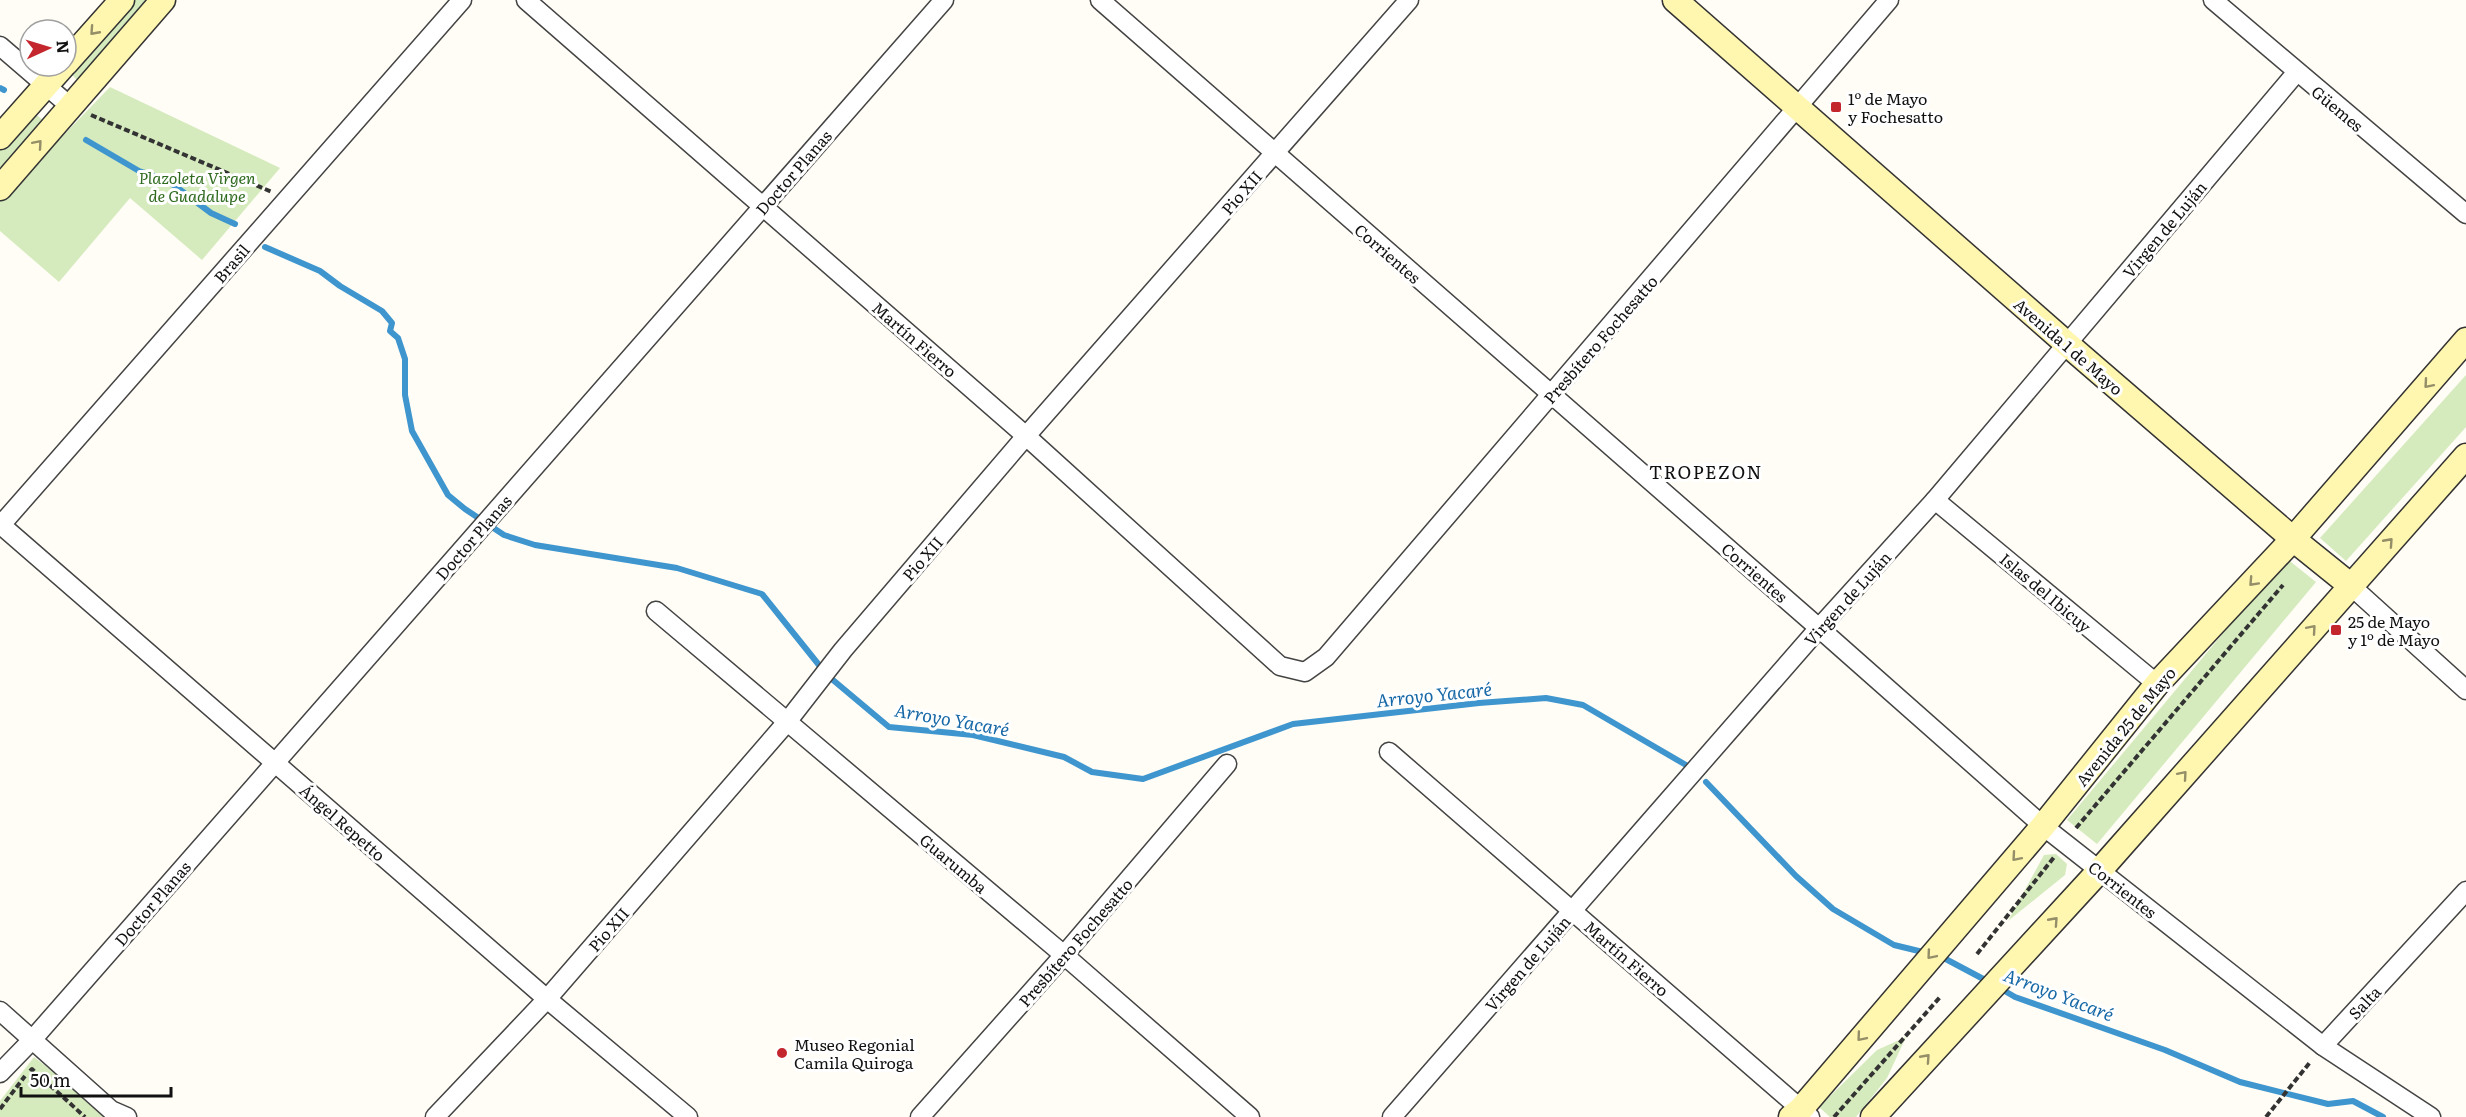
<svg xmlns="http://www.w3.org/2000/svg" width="2466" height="1117" viewBox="0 0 2466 1117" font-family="Literata,serif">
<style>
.green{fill:#d5ebbd}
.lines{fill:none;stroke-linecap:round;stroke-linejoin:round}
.stream{stroke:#3f96cf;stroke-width:6}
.street-casing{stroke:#444;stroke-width:21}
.secondary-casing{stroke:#333;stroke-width:27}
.path{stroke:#333;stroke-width:4;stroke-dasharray:6 3;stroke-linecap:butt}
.street{stroke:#fff;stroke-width:18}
.secondary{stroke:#fff6b0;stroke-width:24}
.oneway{stroke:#948f68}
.poi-dot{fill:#c4262e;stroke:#fff;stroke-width:2}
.labels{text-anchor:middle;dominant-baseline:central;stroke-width:6;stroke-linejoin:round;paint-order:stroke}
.poi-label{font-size:16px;fill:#111;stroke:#fff;text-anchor:start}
.street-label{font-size:16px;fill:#111;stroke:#fff}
.park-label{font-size:16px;font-style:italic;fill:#2f6b1f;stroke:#fff}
.neighbourhood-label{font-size:18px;letter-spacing:1.5px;fill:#111;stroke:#fff}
.water-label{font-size:18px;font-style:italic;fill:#1768a6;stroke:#fff}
</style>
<rect width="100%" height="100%" fill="#fffdf5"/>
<!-- green -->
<g class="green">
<path d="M 136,0 L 149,0 L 78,81 L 71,74 Z"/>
<path d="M 110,87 L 280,168 L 202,260 L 130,198 L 59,282 L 0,231 L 0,201 Z"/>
<path d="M 34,113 L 44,121 L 0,173 L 0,151 Z"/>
<path d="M 2466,375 L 2466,427 L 2346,561 L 2320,538 Z"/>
<path d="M 2286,558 L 2316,582 L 2097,844 L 2067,820 Z"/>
<path d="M 2056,854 L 2067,864 L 2065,875 L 2008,921 L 2044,855 Z"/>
<path d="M 1906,1037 L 1887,1078 L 1856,1117 L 1830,1117 L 1819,1107 L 1877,1050 Z"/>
<path d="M 34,1057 L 111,1117 L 0,1117 L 0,1101 Z"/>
</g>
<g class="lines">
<!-- stream -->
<g class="stream">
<path d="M 0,88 L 4,90"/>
<path d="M 86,140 L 139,171 L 167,180 L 211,213 L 235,224"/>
<path d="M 265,247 L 320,271 L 340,286 L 382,311 L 392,323 L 390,331 L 398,338 L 405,359 L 405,395 L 412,431 L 448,495 L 465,509 L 504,535 L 535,545 L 677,568 L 762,594 L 827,675 L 889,727 L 973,735 L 1064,757 L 1092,772 L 1143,779 L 1293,724 L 1479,703 L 1546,698 L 1583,705 L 1686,765"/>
<path d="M 1706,782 L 1796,876 L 1833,909 L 1894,945 L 1927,953"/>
<path d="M 1940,956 L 1989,982"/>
<path d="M 1998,987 L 2015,997 L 2165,1050 L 2240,1082 L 2328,1104 L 2353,1101 L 2383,1117"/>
</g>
<!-- street casing -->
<g class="street-casing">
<g id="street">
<path d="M 526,0 L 1026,436 L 1280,666 L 1305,672 L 1326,657 L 1889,0"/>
<path d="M 1100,0 L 1819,628 L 2043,826 L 2323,1046 L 2431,1117"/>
<path d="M 2213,0 L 2466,214"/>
<path d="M 0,46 L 71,107"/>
<path d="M 1935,500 L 2157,684"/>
<path d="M 0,524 L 547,999 L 688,1117"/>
<path d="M 0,526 L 462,0"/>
<path d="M 2350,585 L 2466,690"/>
<path d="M 656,611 L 1064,955 L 1250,1117"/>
<path d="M 1389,752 L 1810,1117"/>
<path d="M 0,1011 L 111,1110 L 127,1117"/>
<path d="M 2323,1046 L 2466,891"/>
<path d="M 0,1073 L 32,1040 L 944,0"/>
<path d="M 435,1117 L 547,999 L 787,722 L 843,650 L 1026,436 L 1409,0"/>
<path d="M 920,1117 L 1064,955 L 1227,764"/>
<path d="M 1392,1117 L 1819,628 L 1935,500 L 2296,73"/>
</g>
</g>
<!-- secondary casing -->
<g class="secondary-casing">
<g id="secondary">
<path d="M 1675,0 L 2067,344 L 2293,539 L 2350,585"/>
<path d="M 66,63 L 122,0"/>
<path d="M 0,137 L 63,66"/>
<path d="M 0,188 L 163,0"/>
<path d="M 1791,1117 L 1801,1109 L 2043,826 L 2157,684 L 2293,539 L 2466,340"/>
<path d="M 1873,1117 L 2100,870 L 2466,456"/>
</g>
</g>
<!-- path -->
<g class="path">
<path d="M 91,115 L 272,192"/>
<path d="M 2076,828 L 2283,585"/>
<path d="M 1977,954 L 2055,856"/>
<path d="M 30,1071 L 32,1069 L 85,1117"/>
<path d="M 0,1109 L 25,1076"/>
<path d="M 1834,1117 L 1941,996"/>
<path d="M 2266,1117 L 2311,1061"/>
</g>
<!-- street -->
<use href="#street" class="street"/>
<!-- secondary -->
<use href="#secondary" class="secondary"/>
</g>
<!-- one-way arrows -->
<defs><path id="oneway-chevron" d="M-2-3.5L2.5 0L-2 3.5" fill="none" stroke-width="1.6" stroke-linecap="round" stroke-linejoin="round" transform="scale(1.5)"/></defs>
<g class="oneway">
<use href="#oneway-chevron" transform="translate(94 31) rotate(132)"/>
<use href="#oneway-chevron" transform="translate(38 144) rotate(-49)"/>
<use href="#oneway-chevron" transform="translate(2428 384) rotate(131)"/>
<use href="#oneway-chevron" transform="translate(2389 542) rotate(-48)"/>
<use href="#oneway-chevron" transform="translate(2253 582) rotate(133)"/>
<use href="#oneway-chevron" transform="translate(2312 629) rotate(-49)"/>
<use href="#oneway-chevron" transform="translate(2183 775) rotate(-49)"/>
<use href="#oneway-chevron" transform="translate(2016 857) rotate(131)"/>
<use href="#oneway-chevron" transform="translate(2054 921) rotate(-48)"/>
<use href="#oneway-chevron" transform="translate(1931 955) rotate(130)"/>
<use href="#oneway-chevron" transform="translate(1861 1037) rotate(130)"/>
<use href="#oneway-chevron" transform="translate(1926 1058) rotate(-48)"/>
</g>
<!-- markers -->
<g class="poi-dot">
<rect x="1830" y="101" width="12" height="12" rx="3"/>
<rect x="2330" y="624" width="12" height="12" rx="3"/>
<circle cx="782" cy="1053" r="6"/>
</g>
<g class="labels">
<!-- poi labels -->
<g class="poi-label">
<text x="1848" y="98">1º de Mayo<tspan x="1848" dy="18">y Fochesatto</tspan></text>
<text x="2348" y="621">25 de Mayo<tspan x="2348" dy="18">y 1º de Mayo</tspan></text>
<text x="794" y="1044">Museo Regonial<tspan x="794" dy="18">Camila Quiroga</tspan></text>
</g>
<!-- street labels -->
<g class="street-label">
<text transform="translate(2338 108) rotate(40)">Güemes</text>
<text transform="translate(793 172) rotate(-49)">Doctor Planas</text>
<text transform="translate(1241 192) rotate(-49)">Pio XII</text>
<text transform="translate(2164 229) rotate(-50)">Virgen de Luján</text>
<text transform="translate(1388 253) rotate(41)">Corrientes</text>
<text transform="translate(231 263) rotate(-49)">Brasil</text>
<text transform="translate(915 339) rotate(41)">Martín Fierro</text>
<text transform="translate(1600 339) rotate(-49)">Presbítero Fochesatto</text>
<text transform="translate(2069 346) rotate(41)">Avenida 1 de Mayo</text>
<text transform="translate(473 537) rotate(-49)">Doctor Planas</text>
<text transform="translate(922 558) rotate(-49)">Pio XII</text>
<text transform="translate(1755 572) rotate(41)">Corrientes</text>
<text transform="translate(2046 592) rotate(40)">Islas del Ibicuy</text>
<text transform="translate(1847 598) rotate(-48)">Virgen de Luján</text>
<text transform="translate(2125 726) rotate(-51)">Avenida 25 de Mayo</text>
<text transform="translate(343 822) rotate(41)">Ángel Repetto</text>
<text transform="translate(954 863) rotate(40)">Guarumba</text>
<text transform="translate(2123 889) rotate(38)">Corrientes</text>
<text transform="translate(152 903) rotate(-49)">Doctor Planas</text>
<text transform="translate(608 929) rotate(-49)">Pio XII</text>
<text transform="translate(1075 942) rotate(-49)">Presbítero Fochesatto</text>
<text transform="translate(1627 958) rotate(41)">Martín Fierro</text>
<text transform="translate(1527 963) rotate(-49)">Virgen de Luján</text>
<text transform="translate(2364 1002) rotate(-47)">Salta</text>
</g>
<!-- park labels -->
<g class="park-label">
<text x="197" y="177">Plazoleta Virgen<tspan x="197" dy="18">de Guadalupe</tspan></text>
</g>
<!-- neighbourhood labels -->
<g class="neighbourhood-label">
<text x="1706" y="471">TROPEZON</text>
</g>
<!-- water labels -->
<g class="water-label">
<text transform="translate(1434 694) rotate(-6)">Arroyo Yacaré</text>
<text transform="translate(952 719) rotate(10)">Arroyo Yacaré</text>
<text transform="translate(2059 994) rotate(21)">Arroyo Yacaré</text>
</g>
</g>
<!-- north arrow -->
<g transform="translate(48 48) rotate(86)"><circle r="28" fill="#ffffff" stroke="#a0a0a0" stroke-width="1.5"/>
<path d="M0-4.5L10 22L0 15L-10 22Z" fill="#c4262e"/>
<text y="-9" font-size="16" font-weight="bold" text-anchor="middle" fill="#111111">N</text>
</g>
<!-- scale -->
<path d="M21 1087v9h150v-9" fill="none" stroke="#111111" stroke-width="3"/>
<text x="30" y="1087" font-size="18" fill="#111111" stroke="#ffffff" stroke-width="4.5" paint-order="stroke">50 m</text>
</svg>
